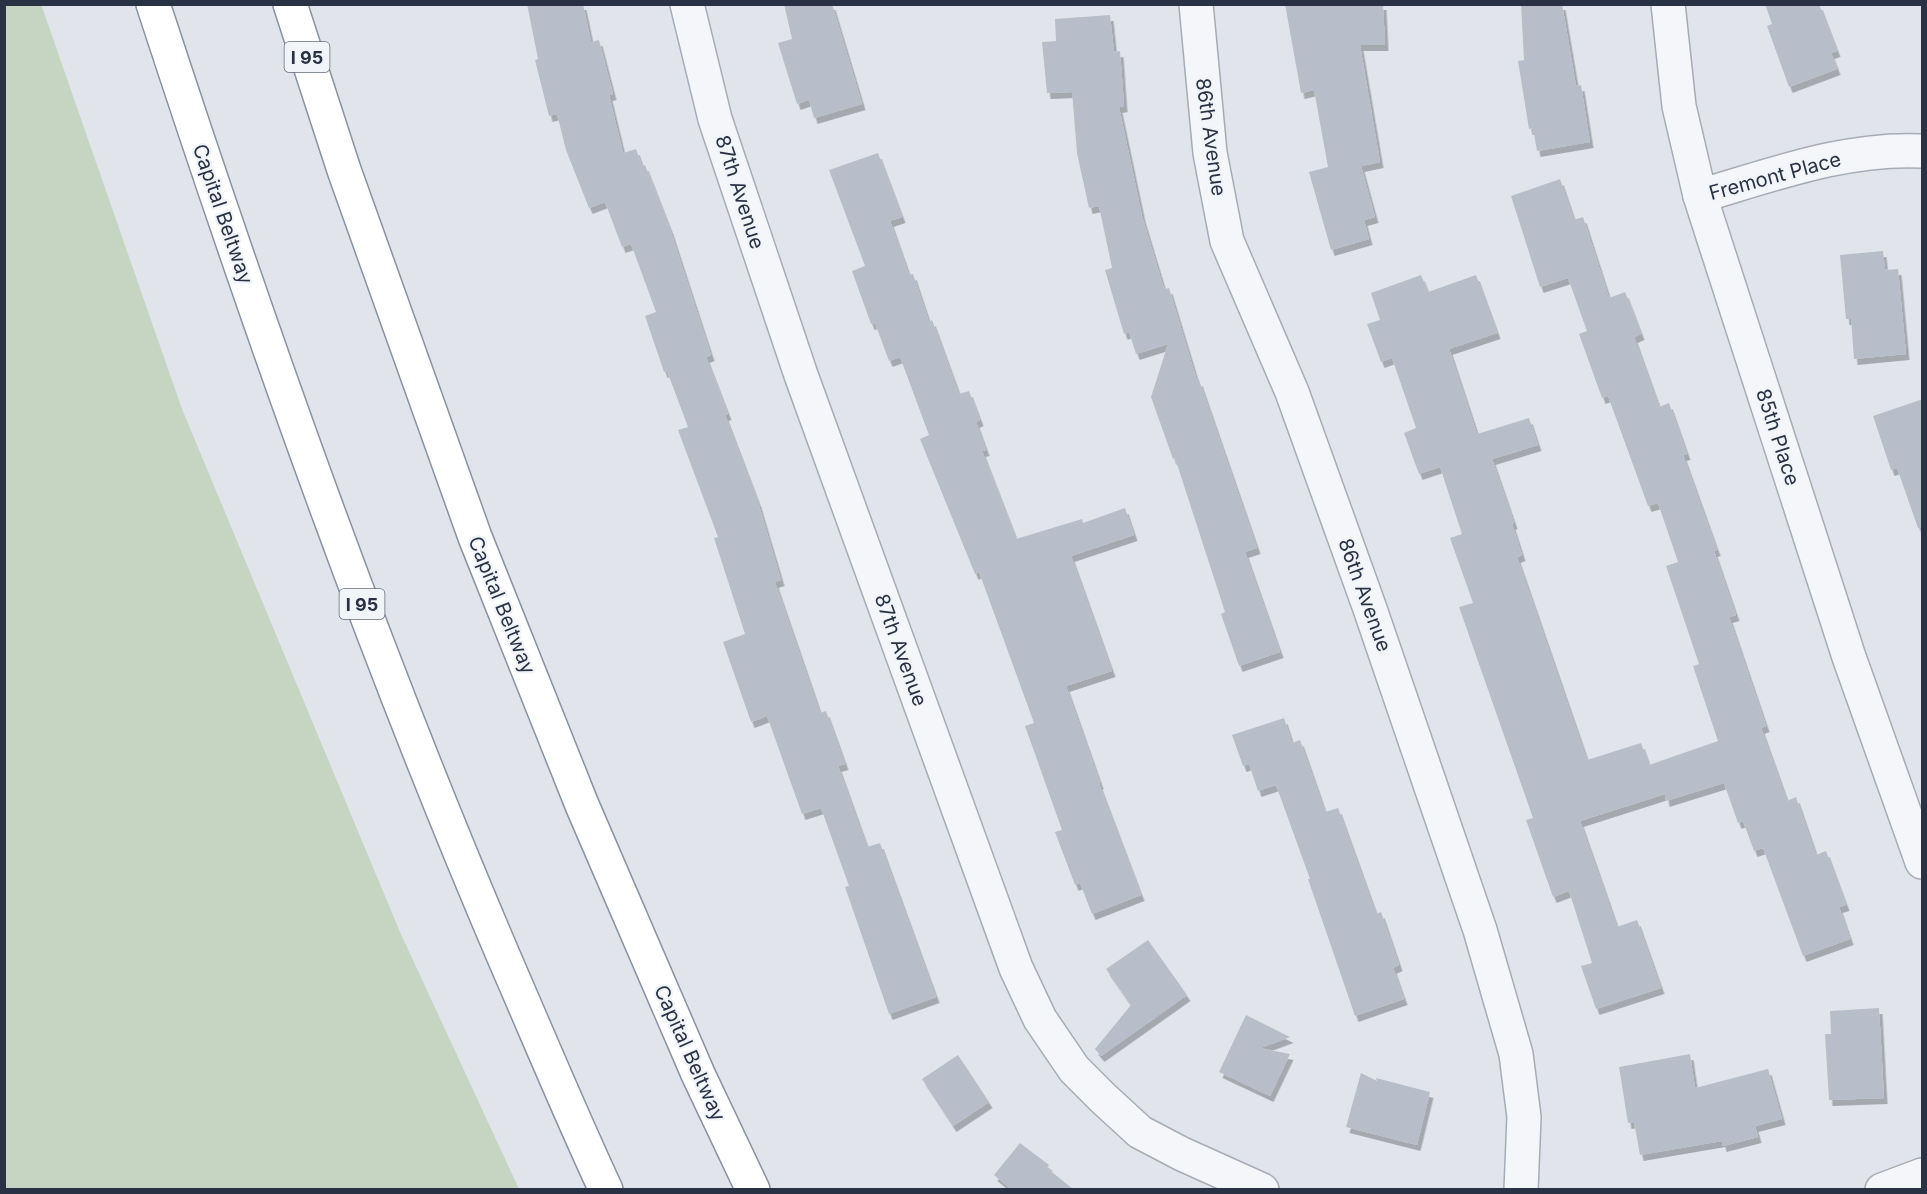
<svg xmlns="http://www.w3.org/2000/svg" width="1927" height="1194" viewBox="0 0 1927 1194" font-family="Inter,sans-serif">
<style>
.green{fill:#c6d5c2}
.building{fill:#b8bec9;filter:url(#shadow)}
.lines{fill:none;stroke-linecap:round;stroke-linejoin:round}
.minor-casing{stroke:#a6acb6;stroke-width:36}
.tertiary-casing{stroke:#a6acb6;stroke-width:36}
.motorway-casing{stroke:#8892a2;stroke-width:36}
.minor{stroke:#f4f6f9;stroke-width:33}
.tertiary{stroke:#f4f6f9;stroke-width:33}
.motorway{stroke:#fff;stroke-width:33}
.labels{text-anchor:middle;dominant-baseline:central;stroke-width:4.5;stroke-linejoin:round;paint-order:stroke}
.shield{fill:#f1f4f8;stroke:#646c7a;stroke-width:1.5}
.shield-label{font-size:18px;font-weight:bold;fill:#283244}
.street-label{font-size:20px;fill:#283244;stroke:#f1f4f8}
</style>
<defs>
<filter id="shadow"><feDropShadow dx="3.5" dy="6" stdDeviation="0" flood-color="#0004"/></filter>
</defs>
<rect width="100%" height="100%" fill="#e1e5eb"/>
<!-- green -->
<path class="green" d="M 41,4 L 182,409 L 400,932 L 519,1189 L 5,1189 L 4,5 Z"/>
<!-- building -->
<g class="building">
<path d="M 527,4 L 583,4 L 591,42 L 599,40 L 613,94 L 609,95 L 623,153 L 636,149 L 642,166 L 645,165 L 670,229 L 711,355 L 706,357 L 728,414 L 725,415 L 758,502 L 781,580 L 775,582 L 820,713 L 826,711 L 845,764 L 838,766 L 867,847 L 880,843 L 936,997 L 889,1014 L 845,887 L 849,886 L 821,808 L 802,814 L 767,716 L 751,722 L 723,642 L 745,634 L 714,538 L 718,537 L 678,430 L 688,427 L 667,371 L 664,372 L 645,316 L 656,312 L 631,244 L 622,247 L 605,202 L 589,208 L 566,150 L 557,114 L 549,116 L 535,60 L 538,59 Z"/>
<path d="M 784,4 L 832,4 L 862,104 L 814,118 L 809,100 L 797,104 L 778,43 L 792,39 Z"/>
<path d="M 1285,4 L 1383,4 L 1385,45 L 1360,45 L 1380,162 L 1361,166 L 1375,217 L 1364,220 L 1369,239 L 1331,250 L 1309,172 L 1328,167 L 1314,90 L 1301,93 Z"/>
<path d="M 1521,4 L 1562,4 L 1576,86 L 1581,85 L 1590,142 L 1537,151 L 1533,128 L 1529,129 L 1518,61 L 1524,60 Z"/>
<path d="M 1765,4 L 1819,4 L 1837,51 L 1831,53 L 1837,69 L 1789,87 L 1767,26 L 1772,24 Z"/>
<path d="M 1110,15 L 1114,52 L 1120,51 L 1124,106 L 1119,107 L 1142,216 L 1164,289 L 1169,288 L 1197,381 L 1199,380 L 1257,548 L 1245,552 L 1280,652 L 1239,666 L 1221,614 L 1225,612 L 1175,458 L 1173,459 L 1151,397 L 1168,344 L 1136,354 L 1129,332 L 1124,334 L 1105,270 L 1112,268 L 1099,206 L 1089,208 L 1077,153 L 1072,92 L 1047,93 L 1042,42 L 1056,41 L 1055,19 Z"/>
<path d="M 878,153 L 902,217 L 890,221 L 909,275 L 913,274 L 929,322 L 932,320 L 959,394 L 969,391 L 980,420 L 976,422 L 986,450 L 982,451 L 1016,539 L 1082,519 L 1083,523 L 1125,508 L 1134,535 L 1071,556 L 1112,671 L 1066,686 L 1100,783 L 1099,784 L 1141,895 L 1092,914 L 1080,883 L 1075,885 L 1055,832 L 1062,830 L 1025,726 L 1034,723 L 979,572 L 975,574 L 920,439 L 929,435 L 900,357 L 889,361 L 875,323 L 871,324 L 852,271 L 865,266 L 829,170 Z"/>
<path d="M 1560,179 L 1574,220 L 1583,217 L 1609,298 L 1625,292 L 1641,334 L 1634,337 L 1659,407 L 1669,403 L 1687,454 L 1683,455 L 1717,550 L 1714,551 L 1736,615 L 1729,617 L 1766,726 L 1761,728 L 1787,801 L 1796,797 L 1816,855 L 1826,851 L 1846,905 L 1839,907 L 1850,939 L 1803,956 L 1763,848 L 1754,851 L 1743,821 L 1738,823 L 1724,783 L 1666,801 L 1665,794 L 1580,821 L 1617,927 L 1637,920 L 1661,988 L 1596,1009 L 1581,966 L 1592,963 L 1569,891 L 1553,897 L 1526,820 L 1533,818 L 1459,607 L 1473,603 L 1450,538 L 1462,534 L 1440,467 L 1419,474 L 1404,433 L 1416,428 L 1392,358 L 1381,362 L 1367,324 L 1380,320 L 1371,293 L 1421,275 L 1428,292 L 1476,275 L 1497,333 L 1449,349 L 1477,434 L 1529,418 L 1538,445 L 1492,459 L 1514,523 L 1512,524 L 1522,555 L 1517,557 L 1587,760 L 1641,743 L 1649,765 L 1718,741 L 1693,666 L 1699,664 L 1666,566 L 1678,562 L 1658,503 L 1648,506 L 1608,396 L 1602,398 L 1579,334 L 1587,331 L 1568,278 L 1540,287 L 1511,196 Z"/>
<path d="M 1883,251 L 1885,270 L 1898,269 L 1906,354 L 1854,359 L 1851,319 L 1846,319 L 1840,255 Z"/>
<path d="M 1923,399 L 1923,528 L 1918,528 L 1897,468 L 1891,470 L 1873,416 Z"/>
<path d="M 1284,718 L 1292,743 L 1300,740 L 1325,812 L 1338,808 L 1376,914 L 1381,912 L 1399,965 L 1393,968 L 1404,999 L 1355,1016 L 1308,879 L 1310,879 L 1276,785 L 1258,791 L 1249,764 L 1243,766 L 1232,735 Z"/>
<path d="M 1148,940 L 1187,995 L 1101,1056 L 1095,1049 L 1131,1005 L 1106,969 Z"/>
<path d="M 1879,1008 L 1884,1098 L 1829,1100 L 1825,1034 L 1831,1034 L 1830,1011 Z"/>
<path d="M 1246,1015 L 1290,1037 L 1260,1048 L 1290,1054 L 1270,1096 L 1219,1072 Z"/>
<path d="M 1690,1054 L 1695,1088 L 1768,1069 L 1782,1119 L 1755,1126 L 1758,1137 L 1723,1146 L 1722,1141 L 1640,1155 L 1634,1122 L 1628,1123 L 1619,1067 Z"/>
<path d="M 958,1055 L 989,1102 L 953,1126 L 922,1079 Z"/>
<path d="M 1361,1073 L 1377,1081 L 1376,1078 L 1430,1092 L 1417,1145 L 1346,1127 Z"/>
<path d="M 1020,1143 L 1049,1165 L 1047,1168 L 1074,1190 L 1012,1190 L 994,1175 Z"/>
</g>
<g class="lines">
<!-- minor casing -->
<g class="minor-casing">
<g id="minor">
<path d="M 687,4 L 715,119 L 801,375 L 1016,968 L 1040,1019 L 1074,1069 L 1103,1098 L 1140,1132 L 1182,1154 L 1262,1190"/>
<path d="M 1196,4 L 1210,153 L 1227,241 L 1292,392 L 1369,606 L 1480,930 L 1516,1054 L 1524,1117 L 1521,1190"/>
<path d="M 1700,196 C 1772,175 1846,147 1922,151"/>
<path d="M 1882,1190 L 1922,1175"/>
</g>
</g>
<!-- tertiary casing -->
<g class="tertiary-casing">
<path id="tertiary" d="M 1668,4 L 1679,106 L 1700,196 L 1849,657 L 1922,862"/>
</g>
<!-- motorway casing -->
<g class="motorway-casing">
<g id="motorway">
<path d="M 153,4 C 259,328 372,649 506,962 C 539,1038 571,1115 606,1190"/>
<path d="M 290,4 L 344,170 L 475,537 L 582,805 L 698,1074 L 753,1190"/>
</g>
</g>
<!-- minor -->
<use href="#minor" class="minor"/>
<!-- tertiary -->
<use href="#tertiary" class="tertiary"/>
<!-- motorway -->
<use href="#motorway" class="motorway"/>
</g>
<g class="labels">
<!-- shield labels -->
<g class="shield">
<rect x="284.5" y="42" width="45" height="30" rx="4.5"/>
<rect x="339.5" y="589" width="45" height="30" rx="4.5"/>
</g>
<g class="shield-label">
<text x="307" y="57">I 95</text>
<text x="362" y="604">I 95</text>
</g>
<!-- street labels -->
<g class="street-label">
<text transform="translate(1211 137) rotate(82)">86th Avenue</text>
<text transform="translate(1775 176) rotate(-15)">Fremont Place</text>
<text transform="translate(740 192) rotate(72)">87th Avenue</text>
<text transform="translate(223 214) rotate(71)">Capital Beltway</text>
<text transform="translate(1778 437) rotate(72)">85th Place</text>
<text transform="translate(1365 595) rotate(70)">86th Avenue</text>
<text transform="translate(502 605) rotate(68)">Capital Beltway</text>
<text transform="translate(901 650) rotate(70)">87th Avenue</text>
<text transform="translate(690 1053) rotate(66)">Capital Beltway</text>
</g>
</g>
<!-- border -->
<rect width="1927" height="1194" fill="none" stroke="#283244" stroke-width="12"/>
</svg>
